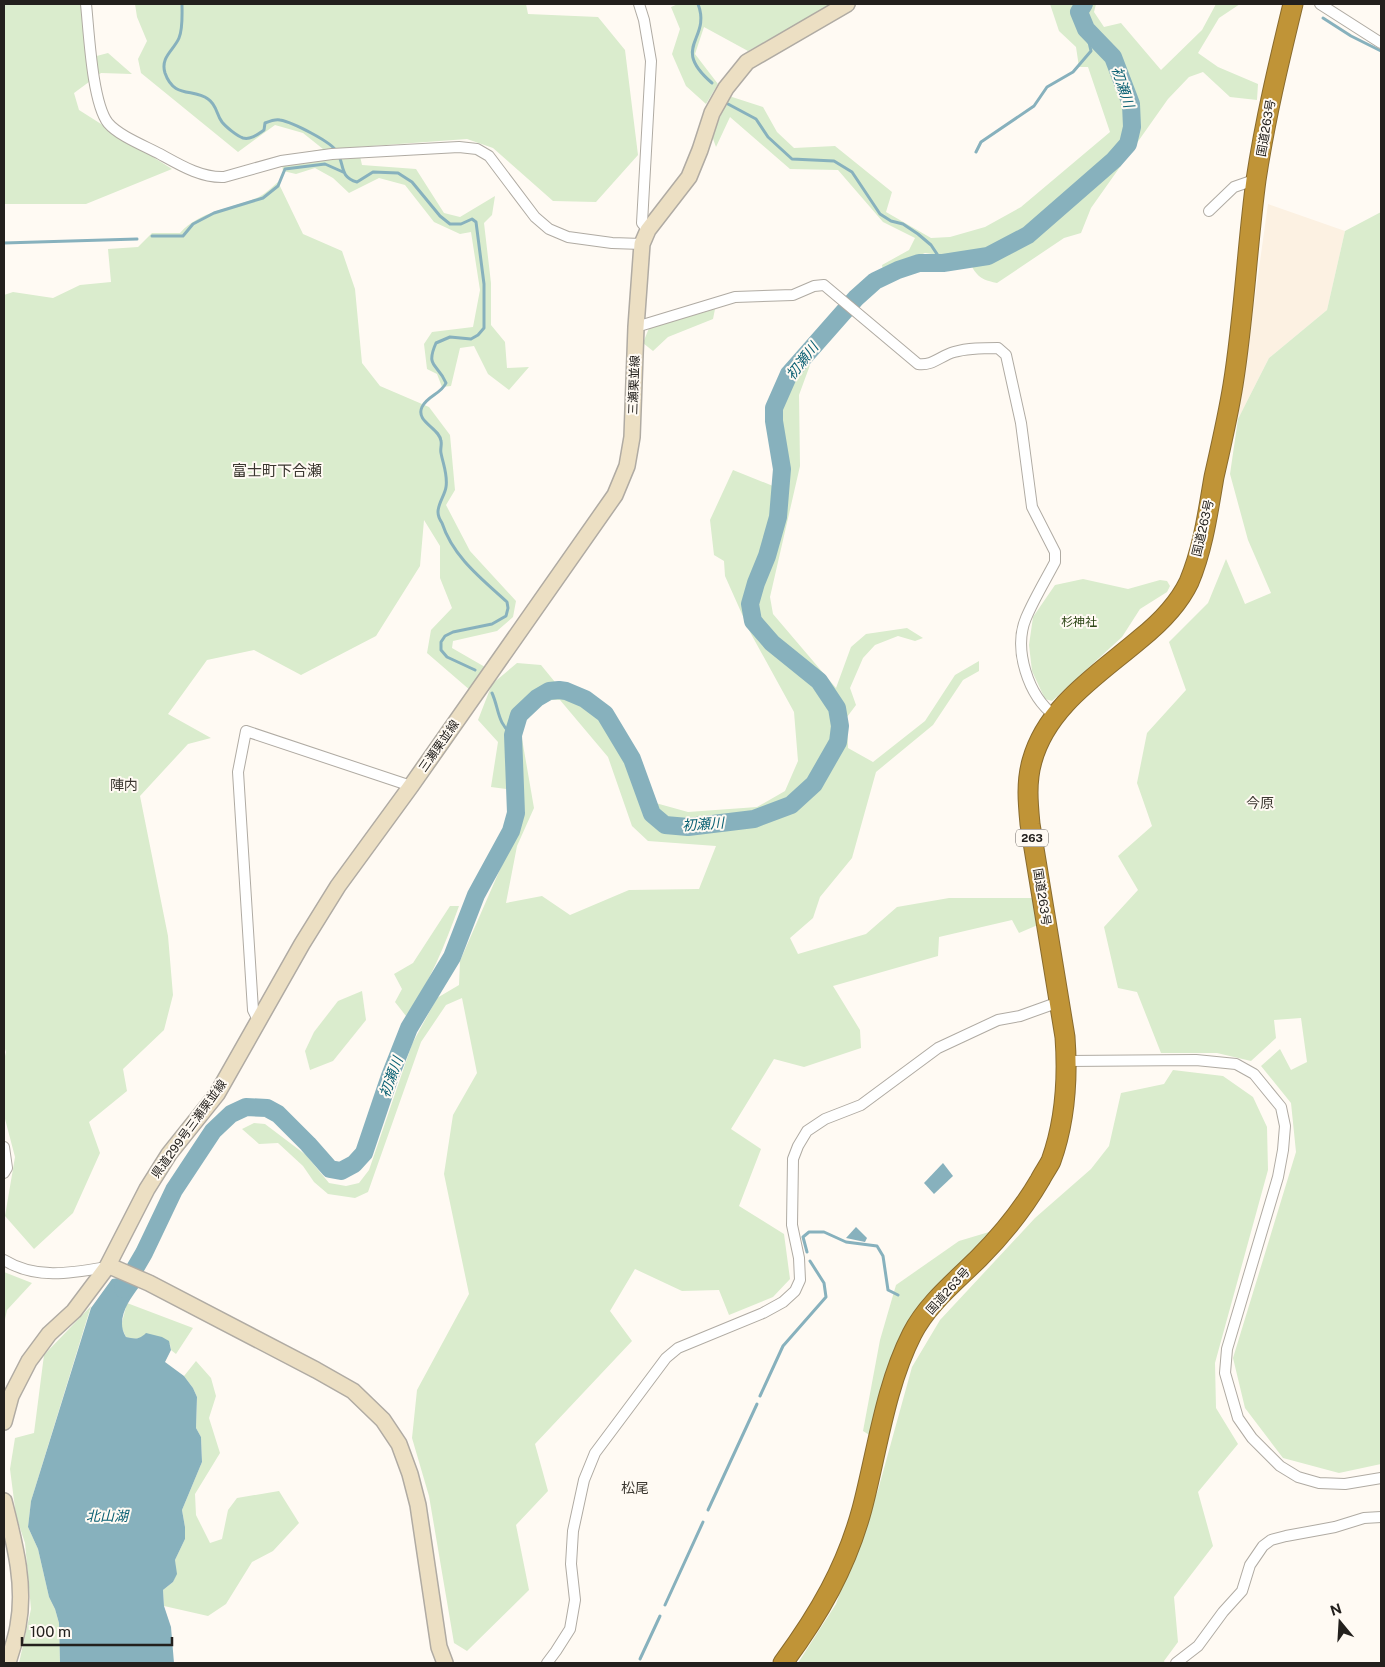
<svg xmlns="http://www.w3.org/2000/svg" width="1385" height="1667" viewBox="0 0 1385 1667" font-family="'Public Sans','Noto Sans JP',sans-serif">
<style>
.built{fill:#fcf1e2}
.green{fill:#daeccd;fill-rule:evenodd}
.water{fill:#87b1bd}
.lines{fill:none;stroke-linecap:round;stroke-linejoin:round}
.stream{stroke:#87b1bd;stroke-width:3}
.river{stroke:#87b1bd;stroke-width:18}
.street-casing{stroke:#b0aba3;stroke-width:12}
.secondary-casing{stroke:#b0aba3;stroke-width:18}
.highway-casing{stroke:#896b2e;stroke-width:21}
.street{stroke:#fff;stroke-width:10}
.secondary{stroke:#ecdfc3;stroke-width:15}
.highway{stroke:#c09437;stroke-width:19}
.labels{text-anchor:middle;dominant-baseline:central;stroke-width:4;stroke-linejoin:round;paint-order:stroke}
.shield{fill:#fffaf3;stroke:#65615d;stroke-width:1}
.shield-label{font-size:11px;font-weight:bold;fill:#23201d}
.street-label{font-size:12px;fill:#23201d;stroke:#fffaf3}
.park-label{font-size:12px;fill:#2d4616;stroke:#fffaf3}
.water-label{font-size:14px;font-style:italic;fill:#0b6174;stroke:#fffaf3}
.neighbourhood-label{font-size:14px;fill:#3b3730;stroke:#fffaf3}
.quarter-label{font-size:15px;fill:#3b3730;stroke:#fffaf3}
</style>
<rect width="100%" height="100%" fill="#fffaf3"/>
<!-- built -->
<path class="built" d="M 1268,204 L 1345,231 L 1327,310 L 1269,358 L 1238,419 Z"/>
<!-- green -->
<g class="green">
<path d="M 4,4 L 82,4 L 89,58 L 108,53 L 132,74 L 101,73 L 74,93 L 79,110 L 172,169 L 86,204 L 4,204 Z"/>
<path d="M 135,4 L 526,4 L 528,14 L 598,17 L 625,50 L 638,155 L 596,202 L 553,201 L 493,148 L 467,139 L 358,147 L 362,165 L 416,169 L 444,213 L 460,217 L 495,196 L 492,215 L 484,223 L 491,283 L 491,325 L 505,342 L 507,368 L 529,367 L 509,390 L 488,374 L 474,346 L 460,348 L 451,386 L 442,387 L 437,374 L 427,369 L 424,344 L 432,332 L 473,327 L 480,290 L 471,232 L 460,234 L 434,222 L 405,185 L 379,178 L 349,193 L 333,178 L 315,168 L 296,174 L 283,171 L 281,157 L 323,149 L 303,133 L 275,125 L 238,152 L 141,73 L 138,59 L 147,41 L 137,17 Z"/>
<path d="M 678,4 L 833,4 L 748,51 L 704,27 L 695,54 L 718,84 L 706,104 L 686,86 L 672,54 L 680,29 L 671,7 Z"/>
<path d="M 1050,4 L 1096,4 L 1094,12 L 1104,27 L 1121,23 L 1161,70 L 1202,30 L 1216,4 L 1240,4 L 1219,18 L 1198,53 L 1218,67 L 1258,84 L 1257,100 L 1230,97 L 1203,72 L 1189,77 L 1168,99 L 1091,208 L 1081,233 L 1064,238 L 997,283 C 976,279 974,272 966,253 L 946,256 L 925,253 L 883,270 L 882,265 L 909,250 L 915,238 L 883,222 L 838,170 L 790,169 L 730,117 L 716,147 L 712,136 L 729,96 L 763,107 L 777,132 L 794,148 L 835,146 L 892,192 L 886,212 L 931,238 L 950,237 L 985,227 L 1021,207 L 1110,132 L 1088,67 L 1079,67 L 1076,47 L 1059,31 Z"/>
<path d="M 278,182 L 303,234 L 342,251 L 355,289 L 362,363 L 380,386 L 429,407 L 450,435 L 455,490 L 446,505 L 470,551 L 516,601 L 513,617 L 497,631 L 453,641 L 452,648 L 485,667 L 471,691 L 427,653 L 431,630 L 452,608 L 440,578 L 440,546 L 424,520 L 420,566 L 376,636 L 301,675 L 254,650 L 207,660 L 168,714 L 211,738 L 188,744 L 140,796 L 168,936 L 173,995 L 164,1030 L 123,1069 L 127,1091 L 89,1122 L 100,1153 L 73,1213 L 34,1249 L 5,1216 L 15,1157 L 4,1115 L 4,1060 L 6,1052 L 4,1046 L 4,295 L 13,292 L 53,298 L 80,285 L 111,282 L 108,249 L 138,247 L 152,233 L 180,233 C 201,210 232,209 259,197 C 266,193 272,187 278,182 Z"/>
<path d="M 1381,212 L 1381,1464 L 1339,1473 L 1283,1458 L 1245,1408 L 1233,1358 L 1296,1152 L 1291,1103 L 1261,1066 L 1280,1049 L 1291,1070 L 1307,1062 L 1301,1018 L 1274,1020 L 1276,1038 L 1251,1061 L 1217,1053 L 1161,1053 L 1137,992 L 1118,988 L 1104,927 L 1138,890 L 1118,856 L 1152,826 L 1137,783 L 1147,733 L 1186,690 L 1169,642 L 1208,603 L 1226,559 L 1245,604 L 1271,593 L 1248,540 L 1230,474 L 1238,419 L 1269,358 L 1327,310 L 1345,231 Z"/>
<path d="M 715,309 L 713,319 L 668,337 L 653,351 L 643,343 L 649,328 Z"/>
<path d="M 810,365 L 799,395 L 800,466 L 770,597 L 773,614 L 836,688 L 851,647 L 866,634 L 907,628 L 923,638 L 915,641 L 898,636 L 875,645 L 863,658 L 850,688 L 856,705 L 847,717 L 848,748 L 873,762 L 925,721 L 955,675 L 979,661 L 979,671 L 963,680 L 933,725 L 876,772 L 852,858 L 820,897 L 813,918 L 790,938 L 798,954 L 866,934 L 897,907 L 949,898 L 1037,898 L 1040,924 L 1019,933 L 1012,920 L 939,937 L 938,956 L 833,986 L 860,1030 L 861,1048 L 804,1067 L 774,1059 L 731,1129 L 761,1149 L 739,1206 L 784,1234 L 790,1279 L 773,1297 L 729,1315 L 719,1290 L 682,1291 L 635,1269 L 610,1311 L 632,1341 L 535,1444 L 548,1491 L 516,1525 L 529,1590 L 467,1651 L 454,1643 L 429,1496 L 412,1438 L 417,1390 L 469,1294 L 444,1174 L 453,1115 L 477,1073 L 462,998 L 446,1005 L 421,1042 L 368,1192 L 355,1198 L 328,1194 L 314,1182 L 303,1166 L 278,1143 L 259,1144 L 242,1129 L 254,1123 L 265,1124 L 306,1155 L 329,1183 L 346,1186 L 359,1183 L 369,1170 L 412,1044 L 437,998 L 459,985 L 460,961 L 525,812 L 520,791 L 491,787 L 498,742 L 478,720 L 492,684 L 517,663 L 541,665 L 559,687 L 613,720 L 641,775 L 652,802 L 688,812 L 757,807 L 785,791 L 798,761 L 794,712 L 750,632 L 725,576 L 724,561 L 714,555 L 710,520 L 733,470 L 773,486 L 785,485 L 786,442 L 779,409 L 793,377 ZM 548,700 L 560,700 L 608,757 L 632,826 L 648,841 L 716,846 L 699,889 L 629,890 L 570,915 L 542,896 L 506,903 L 517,846 L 534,808 L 521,733 L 529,713 Z"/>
<path d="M 1083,579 L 1128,589 L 1160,580 L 1167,581 L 1170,586 L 1167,592 L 1140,609 L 1122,637 L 1052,701 L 1045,699 L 1032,671 L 1029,645 L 1033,617 L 1055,585 Z"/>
<path d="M 450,906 L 459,906 C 445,945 430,982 406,1016 L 395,1002 L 402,989 L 394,974 L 413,963 Z"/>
<path d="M 362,991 L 366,1020 L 333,1061 L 310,1070 L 305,1051 L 314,1032 L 338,1001 Z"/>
<path d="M 1173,1070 L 1223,1076 L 1253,1097 L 1267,1127 L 1268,1170 L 1215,1363 L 1216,1408 L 1238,1444 L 1198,1492 L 1213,1546 L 1174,1597 L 1178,1642 L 1164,1661 L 1165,1663 L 798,1663 L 836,1604 L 878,1490 L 912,1367 L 940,1320 L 1035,1218 L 1091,1169 L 1109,1146 L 1121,1093 L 1164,1084 Z"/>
<path d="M 999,1229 L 923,1302 L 871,1436 L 863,1431 L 880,1340 L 896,1285 L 959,1241 Z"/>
<path d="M 4,1272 L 32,1283 L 7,1310 L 4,1324 Z"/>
<path d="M 127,1303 L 193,1328 L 176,1354 L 171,1350 L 170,1344 L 141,1338 L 135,1339 L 126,1337 L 121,1326 Z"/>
<path d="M 91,1306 L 31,1501 L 28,1527 L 38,1549 L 49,1597 L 55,1609 L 59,1623 L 60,1663 L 19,1663 L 31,1609 L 25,1543 L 16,1516 L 10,1469 L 15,1438 L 34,1433 L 44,1355 Z"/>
<path d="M 196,1361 L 211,1378 L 216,1396 L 209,1418 L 220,1453 L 195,1494 L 196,1515 L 210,1543 L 222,1539 L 228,1510 L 237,1498 L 279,1491 L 299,1523 L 273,1551 L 252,1562 L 226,1604 L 208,1616 L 164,1606 L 163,1590 L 173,1582 L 176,1574 L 175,1560 L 185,1539 L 185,1527 L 182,1510 L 202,1462 L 201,1437 L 196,1428 L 197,1397 L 193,1388 L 184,1376 Z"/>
</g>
<!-- water -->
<g class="water">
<path d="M 943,1163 L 953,1176 L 934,1194 L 924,1183 Z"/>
<path d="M 856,1227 L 867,1238 L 865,1242 L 846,1238 Z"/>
<path d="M 118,1278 L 139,1287 C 129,1300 115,1320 126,1337 C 135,1339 139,1340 146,1333 L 162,1337 L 169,1341 L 171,1350 L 165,1362 L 184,1376 L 193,1388 L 197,1397 L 196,1428 L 201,1437 L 202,1462 L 182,1510 L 185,1527 L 185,1539 L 175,1560 L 177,1574 L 173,1582 L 163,1590 L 164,1606 L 171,1627 L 174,1663 L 60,1663 L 59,1623 L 55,1609 L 49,1597 L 38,1549 L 28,1527 L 31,1501 L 91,1308 L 112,1279 Z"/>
</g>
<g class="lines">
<!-- stream -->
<g class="stream">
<path d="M 182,4 C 182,14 183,29 179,38 C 174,50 160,57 165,73 C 174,99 193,88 208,99 C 217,105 216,114 222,122 C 226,127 237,136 243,138 C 251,140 258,134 264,130 L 265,123 C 270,121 276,119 280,120 C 292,122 332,142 337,152 C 345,165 339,177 357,182 L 373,172 L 398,173 L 412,182 L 440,216 L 450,224 L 461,224 L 472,219 L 476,222 L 484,284 L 484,328 L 478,335 L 471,339 L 450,337 L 436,343 C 425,368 438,363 446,383 C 441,394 427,396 422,407 C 415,422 440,428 441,441 C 442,445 440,449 441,453 C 443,464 448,475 446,487 C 445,495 438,503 438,512 C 438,516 440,520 442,523 C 453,557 482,579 507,602 L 508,608 L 506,616 L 492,624 L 453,632 L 445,636 L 441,642 L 441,650 L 447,657 L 475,670"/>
<path d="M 698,4 C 712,40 669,46 712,83"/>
<path d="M 1323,18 L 1351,36 L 1381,51"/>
<path d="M 728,104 L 756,119 L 768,137 L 792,159 L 834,161 L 852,172 L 880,214 L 891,221 L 903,224 L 918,234 L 931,245 L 943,263"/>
<path d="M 976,152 L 981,142 L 1034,106 L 1047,87 L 1073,72 L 1091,51 L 1086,29"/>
<path d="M 152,236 L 183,236 L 193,224 L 214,213 L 263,198 L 278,186 L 285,169 L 325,164 L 343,172"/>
<path d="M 4,243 L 137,239"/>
<path d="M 492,693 C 499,708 497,724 513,735"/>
<path d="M 807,1252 L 803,1237 L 809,1232 L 824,1232 L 846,1242 L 877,1246 L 883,1256 L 888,1290 L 898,1295"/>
<path d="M 760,1396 L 783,1346 L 826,1297 L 824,1283 L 810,1261"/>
<path d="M 708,1510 L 757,1404"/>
<path d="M 665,1605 L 703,1522"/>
<path d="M 640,1659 L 660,1616"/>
</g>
<!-- river -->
<path class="river" d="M 123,1289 L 144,1253 L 174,1190 L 213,1131 L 231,1114 L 246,1107 L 267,1108 L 278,1114 L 308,1144 L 330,1169 L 341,1171 L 354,1164 L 364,1153 L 390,1076 L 409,1028 L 452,957 L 476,895 L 511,831 L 516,813 L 513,735 L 519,715 L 537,698 L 549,691 L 559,690 L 566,691 L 585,699 L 605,714 L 632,759 L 652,814 L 665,825 L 688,827 L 754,819 L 791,805 L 814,784 L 838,742 L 840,726 L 837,708 L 819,681 L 772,643 L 753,621 L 750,604 L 756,583 L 767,556 L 778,517 L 782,469 L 774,421 L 774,408 L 789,374 L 856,298 L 875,281 L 898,270 L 919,263 L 943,263 L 988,256 L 1028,235 L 1114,160 L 1128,144 L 1132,127 L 1131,104 L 1113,57 L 1086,29 L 1079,12 L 1084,4"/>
<!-- street casing -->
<g class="street-casing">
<g id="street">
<path d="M 86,4 C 89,32 92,102 108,123 C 119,136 145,146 160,154 C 180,165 201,178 224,177 L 281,161 L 332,154 L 459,147 L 477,149 L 489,156 L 535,217 L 549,229 L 568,237 L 612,243 L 642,244"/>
<path d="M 639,4 L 644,20 L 651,61 L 642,223 L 648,230"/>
<path d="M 1320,4 L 1381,43"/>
<path d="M 1209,211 L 1234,187 L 1257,179"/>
<path d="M 636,327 L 735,297 L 793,295 L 814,286 L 824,285 L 918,364 C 933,366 940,356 954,352 C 968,348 983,348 998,348 L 1006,355 L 1021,423 L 1032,507 L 1055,552 L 1055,562 C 1045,581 1034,599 1026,618 C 1013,649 1028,696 1055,716"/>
<path d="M 259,1022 L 253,1010 L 238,772 L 246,731 L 411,786"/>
<path d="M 1067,1061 L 1196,1060 L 1236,1064 L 1254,1074 L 1281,1107 L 1285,1126 L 1283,1150 L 1278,1177 L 1227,1349 L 1225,1373 L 1238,1418 L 1252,1438 L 1280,1466 L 1298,1477 L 1319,1483 L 1345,1484 L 1381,1478"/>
<path d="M 4,1147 L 7,1168 L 4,1173"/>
<path d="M 4,1260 C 36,1280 72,1273 107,1267"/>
<path d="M 547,1663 L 556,1651 L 570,1629 L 575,1600 L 571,1564 L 573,1531 L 584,1480 L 595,1453 L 666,1358 L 678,1348 L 763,1313 L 783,1302 L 795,1291 L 800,1280 L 799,1258 L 792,1225 L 793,1159 L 798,1146 L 807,1131 L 825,1119 L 861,1105 L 938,1048 L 998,1020 L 1020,1016 L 1059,1002"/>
<path d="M 1176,1663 L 1198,1646 L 1223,1612 L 1242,1591 L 1250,1565 L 1263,1546 L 1271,1540 L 1286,1536 L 1335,1527 L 1364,1518 L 1381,1517"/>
</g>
</g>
<!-- secondary casing -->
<g class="secondary-casing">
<g id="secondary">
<path d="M 107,1267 L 112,1267 L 149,1283 L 316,1370 L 353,1391 L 383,1420 L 399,1444 L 410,1474 L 418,1505 L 439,1647 L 445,1663"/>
<path d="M 4,1422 L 11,1396 L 29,1361 L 49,1334 L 74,1311 L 107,1267 L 147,1189 L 169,1154 L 217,1094 L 302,944 L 338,886 L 411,786 L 615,495 L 627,466 L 632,437 L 636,327 L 642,244 L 648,230 L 689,177 L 700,150 L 712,113 L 726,88 L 747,62 L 847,4"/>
<path d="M 4,1501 C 14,1541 26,1584 18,1626 C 16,1639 11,1651 8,1663"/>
</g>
</g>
<!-- highway casing -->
<g class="highway-casing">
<path id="highway" d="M 783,1663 C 819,1614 846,1568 862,1509 C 877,1452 885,1387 912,1334 C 927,1304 956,1281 979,1258 C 1003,1234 1023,1209 1040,1180 C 1043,1174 1048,1167 1051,1161 C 1065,1122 1068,1078 1065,1037 L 1030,824 C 1028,803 1026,782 1032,761 C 1047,706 1099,674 1140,639 C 1160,623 1178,605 1189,582 C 1203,549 1208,512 1214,477 C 1221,446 1228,416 1233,385 C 1244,317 1247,248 1256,180 C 1265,120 1279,62 1293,4"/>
</g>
<!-- street -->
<use href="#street" class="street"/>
<!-- secondary -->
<use href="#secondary" class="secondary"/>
<!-- highway -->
<use href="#highway" class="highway"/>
</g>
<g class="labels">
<!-- shield labels -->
<rect class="shield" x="1016" y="829.5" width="32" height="17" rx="4"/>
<g class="shield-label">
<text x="1032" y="838">263</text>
</g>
<!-- street labels -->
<g class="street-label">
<text transform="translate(1266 128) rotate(-80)">国道263号</text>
<text transform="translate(634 385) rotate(-88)">三瀬栗並線</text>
<text transform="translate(1203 528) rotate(-77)">国道263号</text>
<text transform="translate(439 746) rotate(-55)">三瀬栗並線</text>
<text transform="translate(1042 897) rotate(81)">国道263号</text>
<text transform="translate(189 1129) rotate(-54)">県道299号三瀬栗並線</text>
<text transform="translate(948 1291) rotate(-48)">国道263号</text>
</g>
<!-- park labels -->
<g class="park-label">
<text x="1079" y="622">杉神社</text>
</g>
<!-- water labels -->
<g class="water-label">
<text transform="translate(1123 87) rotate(72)">初瀬川</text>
<text transform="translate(802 361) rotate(-52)">初瀬川</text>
<text transform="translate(703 824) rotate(-4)">初瀬川</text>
<text transform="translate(391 1077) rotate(-70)">初瀬川</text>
<text x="107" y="1516">北山湖</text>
</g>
<!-- neighbourhood labels -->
<g class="neighbourhood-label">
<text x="124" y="785">陣内</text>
<text x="1260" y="803">今原</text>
<text x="635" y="1488">松尾</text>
</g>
<!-- quarter labels -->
<g class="quarter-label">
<text x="277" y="470">富士町下合瀬</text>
</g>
</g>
<!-- border -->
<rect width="1385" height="1667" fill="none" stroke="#23201d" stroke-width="10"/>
<!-- north arrow -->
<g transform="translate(1340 1622) rotate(342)" stroke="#fffaf3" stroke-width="4" paint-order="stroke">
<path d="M0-4L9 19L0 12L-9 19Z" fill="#23201d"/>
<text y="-8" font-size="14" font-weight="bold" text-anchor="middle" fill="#23201d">N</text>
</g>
<!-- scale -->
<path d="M22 1637v8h150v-8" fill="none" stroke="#23201d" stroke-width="2.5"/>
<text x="30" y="1637" font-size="15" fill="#23201d" stroke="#fffaf3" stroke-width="4" paint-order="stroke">100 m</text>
</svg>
